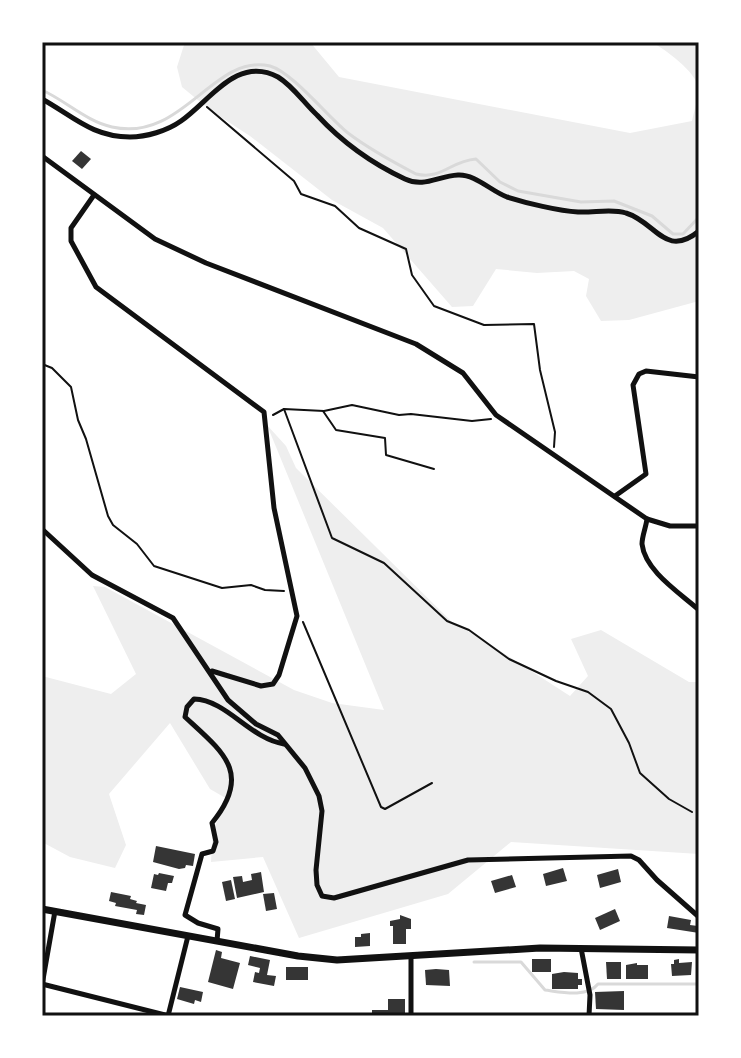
<svg xmlns="http://www.w3.org/2000/svg" width="741" height="1058" viewBox="0 0 741 1058" font-family="Jost,sans-serif">
<style>
.green{fill:#eee}
.lines{fill:none;stroke-linecap:round;stroke-linejoin:round}
.stream{stroke:#d9d9d9;stroke-width:3}
.building{fill:#353535}
.path{stroke:#111;stroke-width:2}
.minor{stroke:#111;stroke-width:5}
.secondary{stroke:#111;stroke-width:7}
.neatline{fill:none;stroke:#111;stroke-width:3}
</style>
<rect width="100%" height="100%" fill="#fff"/>
<!-- green -->
<g class="green">
<path d="M 185,42 L 310,42 L 339,77 L 630,133 L 692,121 C 694,111 699,98 698,87 C 697,73 664,48 651,42 L 699,42 L 699,301 L 629,320 L 601,321 L 586,296 L 589,279 L 574,271 L 537,273 L 496,269 L 473,306 L 452,307 L 383,228 L 332,200 L 250,136 L 210,110 L 182,87 L 177,67 Z"/>
<path d="M 267,425 L 286,446 L 296,468 L 454,624 L 477,636 L 570,696 L 588,676 L 571,639 L 601,630 L 689,682 L 699,682 L 699,854 L 511,842 L 448,894 L 299,938 L 263,857 L 211,862 L 213,829 L 229,800 L 210,789 L 170,723 L 109,794 L 126,845 L 115,868 L 70,857 L 42,842 L 42,676 L 111,694 L 136,674 L 93,586 L 105,587 L 294,690 L 332,703 L 384,710 Z"/>
</g>
<g class="lines">
<!-- stream -->
<g class="stream">
<path d="M 42,90 C 66,101 86,121 112,127 C 183,143 213,53 270,66 C 292,72 328,117 348,133 C 369,149 393,162 416,174 C 442,180 450,161 476,159 L 500,182 L 518,191 L 581,202 L 614,201 L 652,216 L 673,234 L 683,234 L 699,217"/>
<path d="M 474,962 L 521,962 L 545,990 C 561,992 587,998 598,984 L 699,984"/>
</g>
</g>
<!-- building -->
<g class="building">
<path d="M 81,151 L 91,159 L 82,169 L 72,161 Z"/>
<path d="M 156,846 L 195,854 L 193,866 L 186,865 L 185,868 L 179,869 L 153,862 Z"/>
<path d="M 563,868 L 567,881 L 546,886 L 543,874 Z"/>
<path d="M 618,869 L 621,882 L 600,888 L 597,875 Z"/>
<path d="M 261,872 L 264,892 L 237,898 L 233,877 L 242,876 L 243,882 L 252,880 L 251,874 Z"/>
<path d="M 159,873 L 174,876 L 172,883 L 168,883 L 166,891 L 151,888 L 154,874 L 158,875 Z"/>
<path d="M 512,875 L 516,887 L 495,893 L 491,881 Z"/>
<path d="M 231,880 L 235,899 L 226,901 L 222,882 Z"/>
<path d="M 111,892 L 131,896 L 130,899 L 137,901 L 136,903 L 146,905 L 144,915 L 136,914 L 137,910 L 115,906 L 116,903 L 109,901 Z"/>
<path d="M 274,893 L 277,909 L 266,911 L 263,894 Z"/>
<path d="M 615,909 L 620,921 L 600,930 L 595,918 Z"/>
<path d="M 400,915 L 411,919 L 411,929 L 406,929 L 406,944 L 393,944 L 393,926 L 390,926 L 390,921 L 400,919 Z"/>
<path d="M 669,916 L 691,920 L 690,925 L 698,926 L 699,933 L 667,928 Z"/>
<path d="M 370,933 L 370,946 L 355,947 L 355,937 L 361,937 L 361,934 Z"/>
<path d="M 216,950 L 222,952 L 221,958 L 240,963 L 233,989 L 208,982 Z"/>
<path d="M 250,956 L 270,960 L 267,975 L 276,976 L 274,986 L 253,982 L 255,972 L 259,973 L 260,968 L 248,965 Z"/>
<rect x="532" y="959" width="19" height="13"/>
<path d="M 679,959 L 679,963 L 692,962 L 691,975 L 672,976 L 671,964 L 674,964 L 674,960 Z"/>
<path d="M 606,962 L 621,962 L 621,979 L 607,979 Z"/>
<path d="M 637,963 L 637,965 L 648,965 L 648,979 L 626,979 L 626,965 Z"/>
<rect x="286" y="967" width="22" height="13"/>
<path d="M 436,969 L 449,970 L 450,986 L 426,985 L 425,970 Z"/>
<path d="M 564,972 L 578,973 L 578,979 L 582,979 L 582,985 L 578,985 L 578,989 L 552,989 L 552,974 Z"/>
<path d="M 180,987 L 203,992 L 201,1002 L 195,1000 L 194,1004 L 177,999 Z"/>
<path d="M 624,991 L 624,1010 L 596,1009 L 595,992 Z"/>
<path d="M 388,999 L 405,999 L 405,1016 L 372,1016 L 372,1010 L 388,1010 Z"/>
</g>
<g class="lines">
<!-- path -->
<g class="path">
<path d="M 207,107 L 294,181 L 301,194 L 335,206 L 359,228 L 406,249 L 412,275 L 434,306 L 484,325 L 534,324 L 540,370 L 555,432 L 554,447"/>
<path d="M 42,364 L 52,368 L 71,387 L 78,420 L 86,439 L 108,516 L 113,525 L 137,544 L 154,566 L 222,588 L 251,585 L 265,590 L 284,591"/>
<path d="M 284,409 L 332,538 L 384,563 L 447,621 L 469,630 L 509,659 L 556,681 L 588,692 L 611,709 L 629,743 L 640,773 L 669,799 L 692,812"/>
<path d="M 323,411 L 336,430 L 385,438 L 386,455 L 434,469"/>
<path d="M 273,415 L 284,409 L 324,411 L 352,405 L 399,415 L 411,414 L 472,421 L 491,419"/>
<path d="M 303,622 L 381,807 L 385,809 L 432,783"/>
</g>
<!-- minor -->
<g class="minor">
<path d="M 42,99 C 73,116 92,137 130,137 C 146,137 167,131 181,121 C 210,101 237,55 278,77 C 293,86 304,103 317,115 C 341,141 373,164 405,179 C 424,188 438,176 458,175 C 475,174 491,191 507,197 C 526,203 559,211 578,212 C 594,213 611,208 626,213 C 656,222 665,259 699,231"/>
<path d="M 42,156 L 155,239 L 206,263 L 416,344 L 463,373 L 496,415 L 647,519 L 670,526 L 699,526"/>
<path d="M 94,195 L 71,228 L 71,241 L 96,287 L 264,412 L 274,508 L 297,616 L 279,675 L 273,684 L 261,686 L 212,671"/>
<path d="M 615,496 L 646,474 L 633,385 L 639,374 L 646,371 L 699,377"/>
<path d="M 647,519 C 646,527 642,536 642,544 C 645,571 680,593 699,610"/>
<path d="M 42,529 L 92,575 L 173,618 L 228,700 L 256,724 L 278,735 L 305,768 L 319,796 L 322,811 L 316,870 L 317,885 L 322,896 L 334,898 L 468,860 L 631,856 L 639,860 L 657,880 L 699,917"/>
<path d="M 217,941 L 218,929 L 198,923 L 185,915 L 202,854 L 213,851 L 216,842 L 212,823 C 253,773 223,752 185,717 L 187,707 L 194,699 C 227,700 249,738 284,744"/>
<path d="M 581,948 L 590,995 L 589,1016"/>
<path d="M 42,984 L 169,1016"/>
<path d="M 42,985 L 55,911"/>
<path d="M 168,1016 L 188,936"/>
<path d="M 411,1016 L 411,956"/>
</g>
<!-- secondary -->
<path class="secondary" d="M 42,909 L 298,956 L 337,960 L 540,948 L 699,950"/>
</g>
<!-- border -->
<rect width="741" height="1058" fill="none" stroke="#ffffff" stroke-width="88"/>
<rect x="44" y="44" width="653" height="970" class="neatline"/>
</svg>
